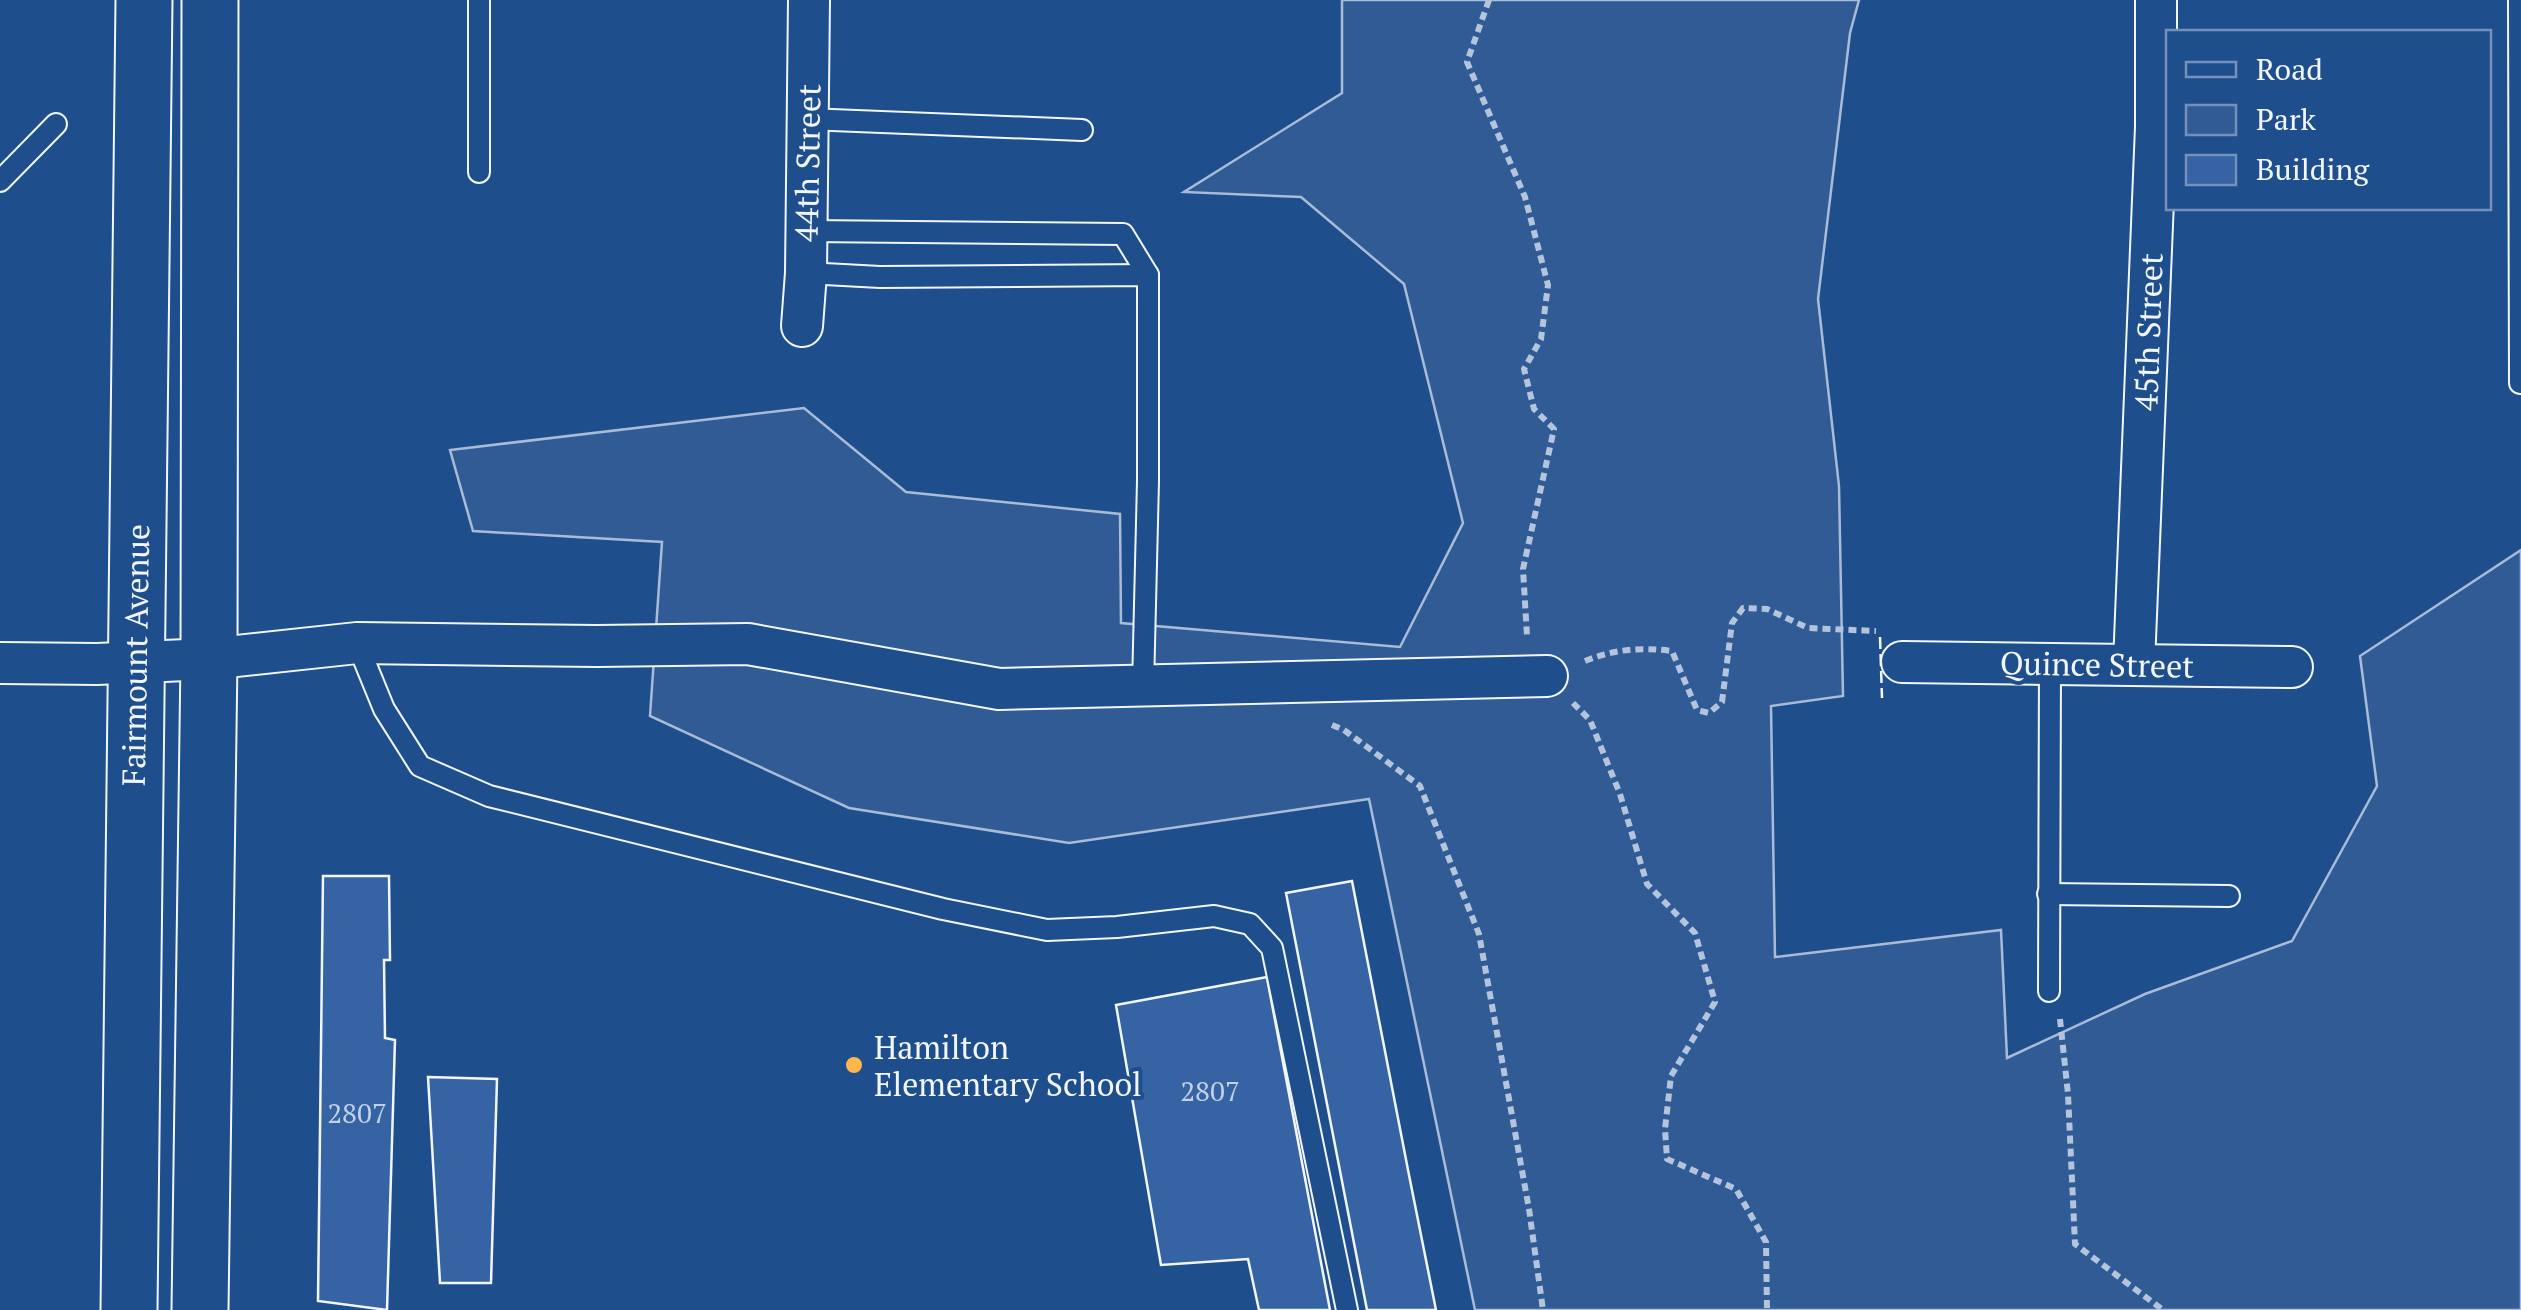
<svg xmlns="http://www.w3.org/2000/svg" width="2521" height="1310" viewBox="0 0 2521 1310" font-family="'PT Serif',serif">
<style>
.green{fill:#305b95;stroke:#a8bbd7;stroke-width:2.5}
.building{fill:#3563a3;stroke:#f2f6ff;stroke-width:2.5}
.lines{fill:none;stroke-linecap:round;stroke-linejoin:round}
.service-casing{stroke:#f2f6ff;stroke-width:24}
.minor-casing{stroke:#f2f6ff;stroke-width:44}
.primary-casing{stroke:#f2f6ff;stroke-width:59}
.path{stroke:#b3c4dc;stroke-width:6;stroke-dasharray:8 5;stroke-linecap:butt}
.service{stroke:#1f4e8c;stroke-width:20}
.minor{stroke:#1f4e8c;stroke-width:40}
.primary{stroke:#1f4e8c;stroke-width:55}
.fence{stroke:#f2f6ff;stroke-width:2.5;stroke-dasharray:12 5;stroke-linecap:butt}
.poi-dot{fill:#ffb74d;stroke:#1f4e8c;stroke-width:4}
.labels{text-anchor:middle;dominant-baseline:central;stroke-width:8;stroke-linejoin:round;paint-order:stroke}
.number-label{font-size:28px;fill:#c3d1e8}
.street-label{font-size:32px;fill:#f2f6ff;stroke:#1f4e8c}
.poi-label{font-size:32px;fill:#f2f6ff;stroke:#1f4e8c;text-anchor:start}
</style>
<rect width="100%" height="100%" fill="#1f4e8c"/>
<!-- green -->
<path class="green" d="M 1342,0 L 1859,0 L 1850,33 L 1818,299 L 1839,486 L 1843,696 L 1771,706 L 1775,957 L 2001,930 L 2007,1058 L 2145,994 L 2292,941 L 2377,786 L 2360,656 L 2521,550 L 2521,1310 L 1475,1310 L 1369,799 L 1069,843 L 849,808 L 650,716 L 662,542 L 473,531 L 450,450 L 804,408 L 906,492 L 1120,514 L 1121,623 L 1400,647 L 1463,523 L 1404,284 L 1301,197 L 1184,192 L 1342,93 Z"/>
<!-- building -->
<g class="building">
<path d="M 323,876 L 389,876 L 390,960 L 384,960 L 385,1038 L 395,1040 L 387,1310 L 318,1301 Z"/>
<path d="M 1352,881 L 1409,1175 L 1436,1310 L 1367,1310 L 1341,1176 L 1286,893 Z"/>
<path d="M 1267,977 L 1267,978 L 1330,1310 L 1259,1310 L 1248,1259 L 1161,1265 L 1116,1005 Z"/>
<path d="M 428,1077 L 497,1079 L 491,1283 L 440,1283 Z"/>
</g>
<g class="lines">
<!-- service casing -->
<g class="service-casing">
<g id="service">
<path d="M 2519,0 L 2520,383"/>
<path d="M 807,119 L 1082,130"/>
<path d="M 479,172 L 479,0"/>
<path d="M 0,181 L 56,124"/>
<path d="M 807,231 L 1123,234 L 1148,275"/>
<path d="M 806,273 L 880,277 L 1148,275 L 1148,481 L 1143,687"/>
<path d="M 357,643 L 384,709 L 420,766 L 489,796 L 943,909 L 1047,930 L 1117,927 L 1214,916 L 1250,924 L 1272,948 L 1347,1310"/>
<path d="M 2048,894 L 2229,896"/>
<path d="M 2049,991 L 2050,663"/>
</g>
</g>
<!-- minor casing -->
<g class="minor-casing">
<g id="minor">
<path d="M 802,326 L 806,273 L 809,0"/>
<path d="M 1902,662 L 2292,667"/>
<path d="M 0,663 L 97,664 L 209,659 L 357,643 L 597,646 L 748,644 L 999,689 L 1547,676"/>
<path d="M 2134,664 L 2156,127 L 2156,0"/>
</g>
</g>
<!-- primary casing -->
<g class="primary-casing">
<g id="primary">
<path d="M 129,1310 L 144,0"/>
<path d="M 200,1310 L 209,659 L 210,0"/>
</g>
</g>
<!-- path -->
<g class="path">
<path d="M 1489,0 L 1467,62 L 1525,197 L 1548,285 L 1541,339 L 1524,369 L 1534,409 L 1554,429 L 1523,569 L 1527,636"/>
<path d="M 1585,661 C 1615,649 1640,647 1672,651 L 1697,710 L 1709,713 L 1722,702 L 1732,623 L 1743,608 L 1767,609 L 1808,628 L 1876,631"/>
<path d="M 1573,703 L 1590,720 L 1620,794 L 1647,884 L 1695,933 L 1715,1002 L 1671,1076 L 1665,1129 L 1667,1159 L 1736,1189 L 1766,1242 L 1767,1310"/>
<path d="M 1332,725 L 1344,730 L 1420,786 L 1479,934 L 1529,1209 L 1543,1310"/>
<path d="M 2060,1019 L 2068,1094 L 2075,1244 L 2163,1310"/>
</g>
<!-- service -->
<use href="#service" class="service"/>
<!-- minor -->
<use href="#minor" class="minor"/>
<!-- primary -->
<use href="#primary" class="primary"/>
<!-- fence -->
<path class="fence" d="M 1880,637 L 1882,698"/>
</g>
<!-- markers -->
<circle class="poi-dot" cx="854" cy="1065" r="10"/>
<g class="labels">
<!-- number labels -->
<g class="number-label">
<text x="1210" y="1090">2807</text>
<text x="357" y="1112">2807</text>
</g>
<!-- street labels -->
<g class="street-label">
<text transform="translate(807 163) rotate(-89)">44th Street</text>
<text transform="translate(2148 332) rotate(-88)">45th Street</text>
<text transform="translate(135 655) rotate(-89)">Fairmount Avenue</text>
<text transform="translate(2097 664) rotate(1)">Quince Street</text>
</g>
<!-- poi labels -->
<g class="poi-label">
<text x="874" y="1047">Hamilton<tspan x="874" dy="37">Elementary School</tspan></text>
</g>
</g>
<!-- legend -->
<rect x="2166" y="30" width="325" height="180" fill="#1f4e8c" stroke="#7391ba" stroke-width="2.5"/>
<rect x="2186" y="62" width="50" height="15" fill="#1f4e8c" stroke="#7391ba" stroke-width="2.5"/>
<text x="2256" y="80" font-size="30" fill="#f2f6ff">Road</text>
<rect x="2186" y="105" width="50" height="30" fill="#305b95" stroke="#7391ba" stroke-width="2.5"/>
<text x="2256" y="130" font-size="30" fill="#f2f6ff">Park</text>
<rect x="2186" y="155" width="50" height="30" fill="#3563a3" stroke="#7391ba" stroke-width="2.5"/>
<text x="2256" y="180" font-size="30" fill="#f2f6ff">Building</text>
</svg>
